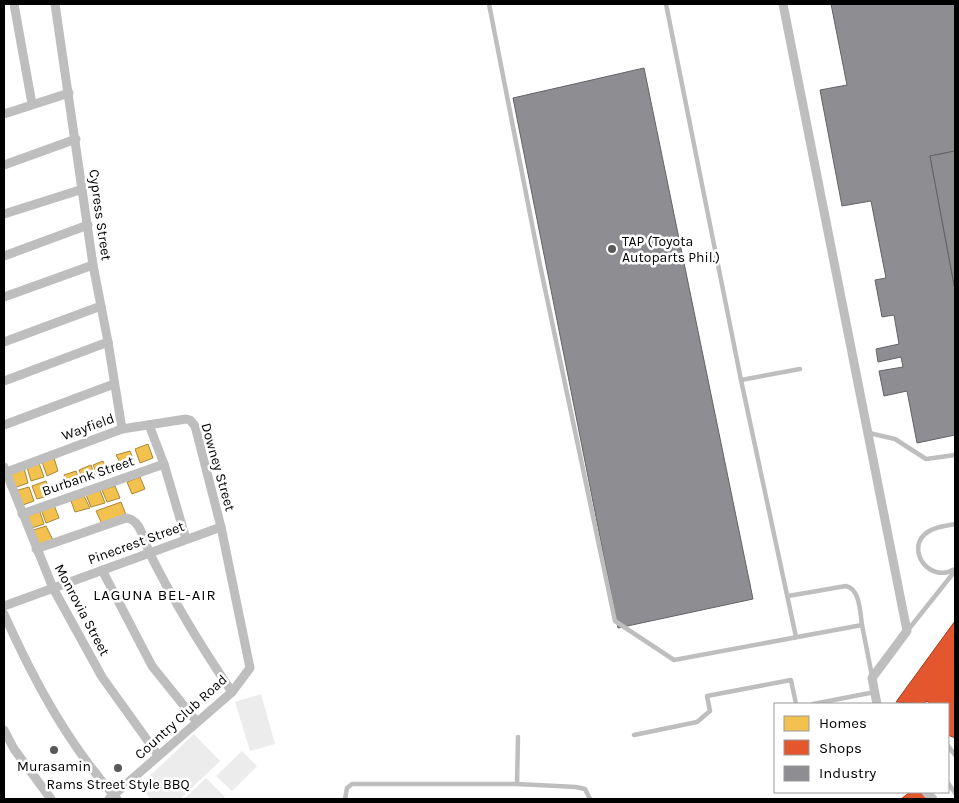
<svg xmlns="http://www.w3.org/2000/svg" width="959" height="803" viewBox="0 0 959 803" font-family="Karla,sans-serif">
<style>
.green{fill:#ececec}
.homes{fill:#f2c14e;stroke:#a98737}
.shops{fill:#e4572e;stroke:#a03d20}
.industry{fill:#8d8d92;stroke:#636366}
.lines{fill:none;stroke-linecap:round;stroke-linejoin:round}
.service{stroke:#bebebe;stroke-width:4.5}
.minor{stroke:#bebebe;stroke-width:9}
.poi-dot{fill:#595959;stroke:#fff;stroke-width:2}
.labels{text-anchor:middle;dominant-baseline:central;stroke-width:5;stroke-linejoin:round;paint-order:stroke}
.street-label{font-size:14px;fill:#000;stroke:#fff}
.poi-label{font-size:14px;fill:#000;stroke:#fff}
.neighbourhood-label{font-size:15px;letter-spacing:1px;fill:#000;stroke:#fff}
</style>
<rect width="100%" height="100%" fill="#fff"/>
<!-- green -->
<g class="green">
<path d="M 261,694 L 275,744 L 250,751 L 235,702 Z"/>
<path d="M 194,734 L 220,761 L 180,799 L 151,799 L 139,786 Z"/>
<path d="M 242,751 L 257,766 L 232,791 L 216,776 Z"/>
<path d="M 206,778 L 225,797 L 223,799 L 184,799 Z"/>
</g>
<!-- homes -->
<g class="homes">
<path d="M 148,444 L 153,458 L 140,463 L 135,449 Z"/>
<path d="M 130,451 L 135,464 L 123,468 L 116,455 Z"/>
<path d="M 54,458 L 58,471 L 47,476 L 42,462 Z"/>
<path d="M 103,461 L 109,474 L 99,478 L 93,465 Z"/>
<path d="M 39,463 L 44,477 L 31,481 L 27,467 Z"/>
<path d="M 91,465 L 96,479 L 84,483 L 79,470 Z"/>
<path d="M 24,468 L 28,483 L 14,488 L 8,473 Z"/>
<path d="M 76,471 L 81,484 L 69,488 L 64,475 Z"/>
<path d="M 140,477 L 145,489 L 132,494 L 127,482 Z"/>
<path d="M 46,481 L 51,495 L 37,499 L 32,486 Z"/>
<path d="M 115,486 L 120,498 L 107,502 L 102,490 Z"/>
<path d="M 29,487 L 34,501 L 20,506 L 15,491 Z"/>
<path d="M 100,490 L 105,503 L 91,507 L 86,495 Z"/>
<path d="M 84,496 L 90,508 L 75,512 L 71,501 Z"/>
<path d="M 121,502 L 126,515 L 102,524 L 96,511 Z"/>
<path d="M 54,505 L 59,518 L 46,523 L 41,509 Z"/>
<path d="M 39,509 L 44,524 L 29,529 L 24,514 Z"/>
<path d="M 46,526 L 53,540 L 37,546 L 30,531 Z"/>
</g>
<!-- shops -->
<g class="shops">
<path d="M 955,621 L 955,738 L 948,735 L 948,704 L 930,704 L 927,701 L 923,704 L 896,702 Z"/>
<path d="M 910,792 L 921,792 L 927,799 L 901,799 Z"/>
</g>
<!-- industry -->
<g class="industry">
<path d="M 831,4 L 955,4 L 955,151 L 930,156 L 955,290 L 955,435 L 917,443 L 907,391 L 884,396 L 879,371 L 903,367 L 901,357 L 878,362 L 876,349 L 899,344 L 894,315 L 882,317 L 875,280 L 886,278 L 871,201 L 842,206 L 820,90 L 847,85 Z"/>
<path d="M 644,68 L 753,599 L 618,628 L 513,98 Z"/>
<path d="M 955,151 L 955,290 L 930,156 Z"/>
</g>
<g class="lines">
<!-- service -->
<g class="service">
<path d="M 489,4 L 540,265 L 615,621 L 674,660 L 862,625 L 872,676"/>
<path d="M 666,4 L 741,380 L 796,637"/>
<path d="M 741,380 L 800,369"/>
<path d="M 869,433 L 895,439 L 926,459 L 955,455"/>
<path d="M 955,524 C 945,526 933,527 925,534 C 906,551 930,584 955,569"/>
<path d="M 788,596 L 846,586 C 860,589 860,612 862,625"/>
<path d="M 908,630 L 955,571"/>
<path d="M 813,704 L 875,692"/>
<path d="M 634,735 L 697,722 L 710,711 L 707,696 L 791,680 L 796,704"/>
<path d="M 948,746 L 955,755"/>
<path d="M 948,783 L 955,793"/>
<path d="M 517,784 L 518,737"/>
<path d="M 345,799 L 347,788 L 352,784 L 517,784 L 576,787 L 585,789 L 590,799"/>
</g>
<!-- minor -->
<g class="minor">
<path d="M 14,4 L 32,104"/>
<path d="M 55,4 L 93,265 L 108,342 L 122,429"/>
<path d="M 783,4 L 907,631 L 872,678 L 877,704"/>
<path d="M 4,114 L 69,93"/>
<path d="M 4,165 L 76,139"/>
<path d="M 4,214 L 83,189"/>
<path d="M 4,256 L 88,225"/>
<path d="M 4,297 L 93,265"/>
<path d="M 4,342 L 101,306"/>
<path d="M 4,381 L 108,342"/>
<path d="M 4,425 L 114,384"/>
<path d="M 149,425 L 164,464 L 186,539"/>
<path d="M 4,467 L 53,588 L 102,677 L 158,755"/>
<path d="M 4,473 L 122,429 L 186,419 L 190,420 L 195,426 L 221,527 L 250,668 L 232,692 L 109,799"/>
<path d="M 22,514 L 164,464"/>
<path d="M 36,549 L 126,518 C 141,519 144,542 150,554 C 174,602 202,648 232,692"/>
<path d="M 102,570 L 152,666 L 197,722"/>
<path d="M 4,606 L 221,527"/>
<path d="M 4,614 C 34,681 68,744 117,799"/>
<path d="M 4,730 L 14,749 L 51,799"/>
<path d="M 926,792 L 933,799"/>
</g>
</g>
<!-- markers -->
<g class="poi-dot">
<circle cx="612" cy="249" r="5"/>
<circle cx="54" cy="750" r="5"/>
<circle cx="118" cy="768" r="5"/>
</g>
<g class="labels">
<!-- street labels -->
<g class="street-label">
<text transform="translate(100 215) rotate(82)">Cypress Street</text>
<text transform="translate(88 427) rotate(-20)">Wayfield</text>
<text transform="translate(218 467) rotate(74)">Downey Street</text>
<text transform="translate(88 476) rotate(-19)">Burbank Street</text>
<text transform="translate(136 543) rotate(-20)">Pinecrest Street</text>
<text transform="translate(82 610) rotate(62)">Monrovia Street</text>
<text transform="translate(181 717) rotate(-42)">Country Club Road</text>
</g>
<!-- poi labels -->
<g class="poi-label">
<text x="622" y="241" text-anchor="start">TAP (Toyota<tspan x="622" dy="16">Autoparts Phil.)</tspan></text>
<text x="54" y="766">Murasamin</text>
<text x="118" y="784">Rams Street Style BBQ</text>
</g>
<!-- neighbourhood labels -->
<g class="neighbourhood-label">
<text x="155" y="595">LAGUNA BEL-AIR</text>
</g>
</g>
<!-- border -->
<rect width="959" height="803" fill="none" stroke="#000000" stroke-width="10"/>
<!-- legend -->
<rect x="774" y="703" width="175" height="90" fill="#ffffff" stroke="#999999"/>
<rect x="784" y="716" width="25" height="15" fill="#f2c14e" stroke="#999999"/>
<text x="819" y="728" font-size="15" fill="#000000">Homes</text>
<rect x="784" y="740" width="25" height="15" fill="#e4572e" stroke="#999999"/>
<text x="819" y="753" font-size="15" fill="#000000">Shops</text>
<rect x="784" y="766" width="25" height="15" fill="#8d8d92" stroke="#999999"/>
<text x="819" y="778" font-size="15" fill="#000000">Industry</text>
</svg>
